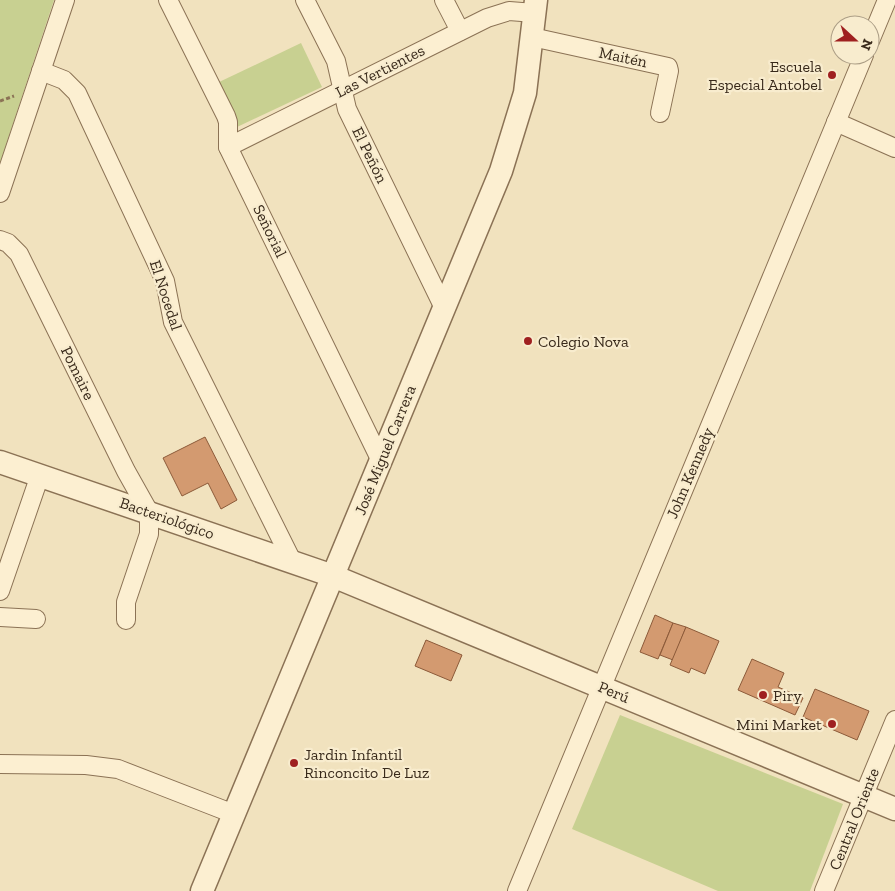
<svg xmlns="http://www.w3.org/2000/svg" width="895" height="891" viewBox="0 0 895 891" font-family="'Zilla Slab',serif">
<style>
.green{fill:#c8d091}
.building{fill:#d39a70;stroke:#8c5a39}
.lines{fill:none;stroke-linecap:round;stroke-linejoin:round}
.minor-casing{stroke:#8b7255;stroke-width:20}
.tertiary-casing{stroke:#8b7255;stroke-width:25}
.path{stroke:#8b7255;stroke-width:3;stroke-dasharray:4 2.5;stroke-linecap:butt}
.minor{stroke:#fcefd1;stroke-width:18}
.tertiary{stroke:#fcefd1;stroke-width:22}
.poi-dot{fill:#9f2020;stroke:#f8ecce;stroke-width:2}
.labels{text-anchor:middle;dominant-baseline:central;stroke-width:4.5;stroke-linejoin:round;paint-order:stroke}
.street-label{font-size:16px;fill:#392a1b;stroke:#f8ecce}
.poi-label{font-size:16px;fill:#392a1b;stroke:#f8ecce;text-anchor:start}
</style>
<rect width="100%" height="100%" fill="#f1e2be"/>
<!-- green -->
<g class="green">
<path d="M 0,0 L 54,0 L 0,163 Z"/>
<path d="M 301,43 L 322,87 L 237,127 L 217,83 Z"/>
<path d="M 620,715 L 843,804 L 810,891 L 718,891 L 572,829 Z"/>
</g>
<!-- building -->
<g class="building">
<path d="M 205,437 L 237,500 L 221,509 L 208,483 L 182,496 L 163,458 Z"/>
<path d="M 655,615 L 673,623 L 658,659 L 640,652 Z"/>
<path d="M 673,623 L 686,627 L 673,660 L 660,655 Z"/>
<path d="M 686,627 L 719,641 L 705,674 L 691,668 L 689,673 L 670,665 Z"/>
<path d="M 426,640 L 462,655 L 451,681 L 415,666 Z"/>
<path d="M 752,659 L 784,673 L 778,687 L 803,698 L 795,715 L 738,690 Z"/>
<path d="M 815,689 L 869,711 L 857,740 L 803,717 Z"/>
</g>
<g class="lines">
<!-- minor casing -->
<g class="minor-casing">
<g id="minor">
<path d="M 168,0 L 226,116 L 228,122 L 228,147 L 381,461"/>
<path d="M 305,0 L 336,61 L 347,109 L 444,308"/>
<path d="M 444,0 L 460,31"/>
<path d="M 532,37 L 668,67 L 669,71 L 660,113"/>
<path d="M 870,41 L 887,0"/>
<path d="M 41,71 L 64,80 L 77,93 L 165,281 L 173,322 L 292,561"/>
<path d="M 836,122 L 895,148"/>
<path d="M 228,147 L 487,18 L 509,11 L 535,13"/>
<path d="M 0,193 L 65,0"/>
<path d="M 0,240 L 8,243 L 19,254 L 126,471 L 149,512 L 149,534 L 126,602 L 126,620"/>
<path d="M 0,591 L 40,475"/>
<path d="M 0,617 L 36,619"/>
<path d="M 0,764 L 86,765 L 118,769 L 234,814"/>
<path d="M 517,891 L 864,55"/>
<path d="M 824,891 L 895,720"/>
</g>
</g>
<!-- tertiary casing -->
<g class="tertiary-casing">
<g id="tertiary">
<path d="M 0,462 L 333,576 L 895,809"/>
<path d="M 202,891 L 501,171 L 525,93 L 536,0"/>
</g>
</g>
<!-- path -->
<path class="path" d="M 0,101 L 14,96"/>
<!-- minor -->
<use href="#minor" class="minor"/>
<!-- tertiary -->
<use href="#tertiary" class="tertiary"/>
</g>
<!-- markers -->
<g class="poi-dot">
<circle cx="832" cy="75" r="5"/>
<circle cx="528" cy="341" r="5"/>
<circle cx="763" cy="695" r="5"/>
<circle cx="832" cy="724" r="5"/>
<circle cx="294" cy="763" r="5"/>
</g>
<g class="labels">
<!-- street labels -->
<g class="street-label">
<text transform="translate(623 57) rotate(12)">Maitén</text>
<text transform="translate(380 71) rotate(-27)">Las Vertientes</text>
<text transform="translate(370 155) rotate(64)">El Peñón</text>
<text transform="translate(270 231) rotate(64)">Señorial</text>
<text transform="translate(166 295) rotate(72)">El Nocedal</text>
<text transform="translate(78 373) rotate(64)">Pomaire</text>
<text transform="translate(385 450) rotate(-68)">José Miguel Carrera</text>
<text transform="translate(690 473) rotate(-67)">John Kennedy</text>
<text transform="translate(167 518) rotate(19)">Bacteriológico</text>
<text transform="translate(614 692) rotate(23)">Perú</text>
<text transform="translate(854 819) rotate(-68)">Central Oriente</text>
</g>
<!-- poi labels -->
<g class="poi-label">
<text x="822" y="66" text-anchor="end">Escuela<tspan x="822" dy="18">Especial Antobel</tspan></text>
<text x="538" y="341">Colegio Nova</text>
<text x="773" y="695">Piry</text>
<text x="822" y="724" text-anchor="end">Mini Market</text>
<text x="304" y="754">Jardin Infantil<tspan x="304" dy="18">Rinconcito De Luz</tspan></text>
</g>
</g>
<!-- north arrow -->
<g transform="translate(855 40) rotate(111)"><circle r="24" fill="#f8ecce" stroke="#ac9e86"/>
<path d="M0-4L9 19L0 12L-9 19Z" fill="#9f2020"/>
<text y="-8" font-size="14" font-weight="bold" text-anchor="middle" fill="#392a1b">N</text>
</g>
</svg>
